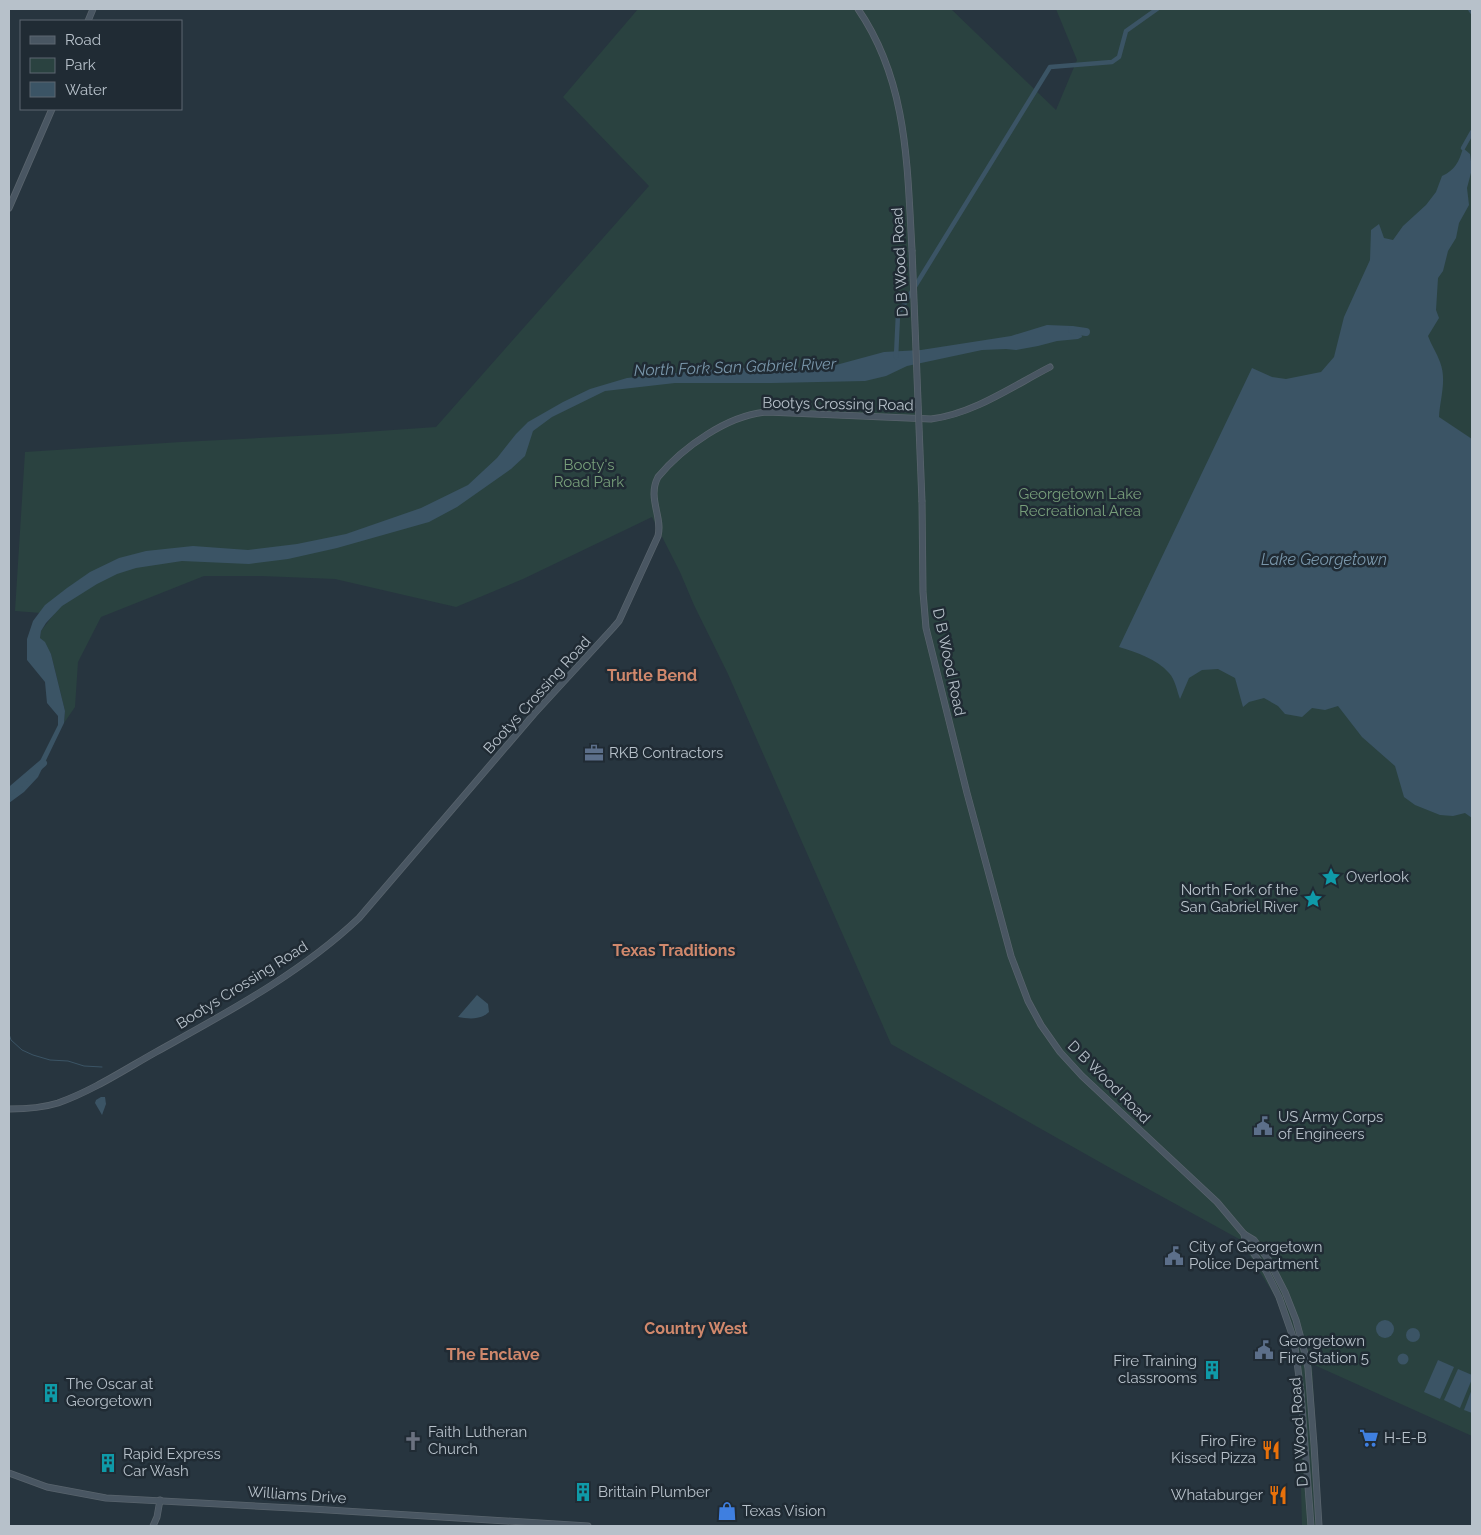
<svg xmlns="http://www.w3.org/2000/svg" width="1481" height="1535" viewBox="0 0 1481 1535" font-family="Raleway,sans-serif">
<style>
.green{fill:#2a4240}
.water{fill:#3b5465}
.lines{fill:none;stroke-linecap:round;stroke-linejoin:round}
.stream{stroke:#3b5465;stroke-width:1}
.canal{stroke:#3b5465;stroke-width:4.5}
.river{stroke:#3b5465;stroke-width:8}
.secondary-casing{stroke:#59646d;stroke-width:7}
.secondary{stroke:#495662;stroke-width:5.5}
.secondary-bridge-casing{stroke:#59646d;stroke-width:7;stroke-linecap:butt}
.secondary-bridge{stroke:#495662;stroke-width:5.5}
.labels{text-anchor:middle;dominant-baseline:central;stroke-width:5;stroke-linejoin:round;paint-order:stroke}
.street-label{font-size:15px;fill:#b7c1ca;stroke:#202b34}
.park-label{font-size:15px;fill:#779e7a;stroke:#202b34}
.poi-label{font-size:15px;fill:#b7c1ca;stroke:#202b34;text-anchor:start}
.water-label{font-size:16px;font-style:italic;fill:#7996aa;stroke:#202b34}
.neighbourhood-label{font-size:16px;font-weight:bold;fill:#d0886c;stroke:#202b34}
</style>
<rect width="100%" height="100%" fill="#27353f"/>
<!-- green -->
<path class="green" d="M 638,9 L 951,9 L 1056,110 L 1077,60 L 1056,9 L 1472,9 L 1472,1436 L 1312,1364 L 1321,1526 L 1302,1526 L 1299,1410 L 1295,1359 L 1286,1326 L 1275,1296 L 1239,1239 L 1112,1169 L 891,1044 L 728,674 L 694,605 L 680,572 L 652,517 L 523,579 L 456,607 L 335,579 L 261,576 L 204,576 L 101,617 L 78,662 L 75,707 L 64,723 L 65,711 L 51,654 L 40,638 L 41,631 L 54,614 L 15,611 L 25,452 L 181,442 L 336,434 L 436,427 L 649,186 L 563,97 Z"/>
<!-- water -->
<g class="water">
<path d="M 1463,148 L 1470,154 L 1472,169 L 1467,188 L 1469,205 L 1459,223 L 1456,238 L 1448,251 L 1443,271 L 1438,278 L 1436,310 L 1439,318 L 1428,336 C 1431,345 1437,353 1440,362 C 1447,380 1440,399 1439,417 L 1472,439 L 1472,818 L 1465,813 L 1453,816 L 1440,815 L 1415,805 L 1404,797 L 1395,766 L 1362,737 L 1338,706 L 1325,710 L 1312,708 L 1302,717 L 1285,714 L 1278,706 L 1264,698 L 1249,702 L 1243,707 L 1235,678 L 1218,669 L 1202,670 L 1189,678 L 1180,699 C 1177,691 1175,679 1169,673 C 1157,659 1136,652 1119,647 L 1252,368 L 1272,377 L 1286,379 L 1321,372 L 1334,357 L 1344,317 L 1370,260 L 1371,230 L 1379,224 L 1384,238 L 1393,240 L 1403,226 L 1426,205 L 1436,192 L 1442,176 C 1455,170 1459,162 1463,148 Z"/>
<path d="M 1047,325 L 1072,326 L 1080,329 L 1082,337 L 1078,339 L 1057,341 L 1038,346 L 1016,350 L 1006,349 L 982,350 L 907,366 L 886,376 L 865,381 L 772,383 L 675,383 L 605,391 L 552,417 L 533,431 L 525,456 L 511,469 L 457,507 L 429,522 L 337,548 L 288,559 L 249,564 L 182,561 L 136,568 L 117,574 L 97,584 L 62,606 L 46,623 L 41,631 L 40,638 L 45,642 L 51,654 L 65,711 L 64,723 L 38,777 L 24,792 L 9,803 L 9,794 L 34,773 L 58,725 L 58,716 L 47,703 L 45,682 L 27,660 L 27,639 L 33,621 L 45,605 L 67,588 L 90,572 L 119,558 L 146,551 L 193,546 L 248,550 L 297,544 L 346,534 L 421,508 L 468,485 L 497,458 L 516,434 L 528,422 L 563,402 L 590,389 L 627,378 L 726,368 L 751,368 L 776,370 L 836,365 L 884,352 L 921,350 L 1011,336 Z"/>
<path d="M 477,995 L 488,1004 L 489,1012 C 481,1020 469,1019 458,1017 Z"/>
<path d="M 101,1097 L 105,1097 L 106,1104 L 102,1115 L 95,1103 L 96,1100 Z"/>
<circle cx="1385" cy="1329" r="9"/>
<circle cx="1413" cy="1335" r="7"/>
<circle cx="1403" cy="1359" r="5.5"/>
<path d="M 1438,1360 L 1454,1367 L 1440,1399 L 1424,1392 Z"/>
<path d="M 1458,1369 L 1472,1375 L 1472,1379 L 1460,1408 L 1444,1400 Z"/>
<path d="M 1472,1389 L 1472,1413 L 1464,1410 Z"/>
</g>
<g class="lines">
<!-- stream -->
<path class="stream" d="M 9,1034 L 11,1040 L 22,1050 L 33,1055 L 50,1060 L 68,1061 L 84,1066 L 102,1067"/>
<!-- canal -->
<g class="canal">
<path d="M 1470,9 L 1472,12"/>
<path d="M 1463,148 L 1472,132"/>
<path d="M 896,357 L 898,314 L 1050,67 L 1112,62 L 1119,57 L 1126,31 L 1157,9"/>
</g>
<!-- river -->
<g class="river">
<path d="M 1072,330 L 1086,332"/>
<path d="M 9,792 L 43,763"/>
</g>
<!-- secondary casing -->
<g class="secondary-casing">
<g id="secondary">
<path d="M 858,9 C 908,82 907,165 912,250"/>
<path d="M 88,21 L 93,9"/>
<path d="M 9,208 L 52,109"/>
<path d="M 922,502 L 923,592 L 926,628 L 967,793 L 1011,956 L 1028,1001 L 1041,1025 L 1060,1052 L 1082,1076 L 1217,1202 L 1244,1234 L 1254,1240 L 1268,1259 L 1285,1292 L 1296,1320 L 1304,1350 L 1308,1368 L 1314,1445 L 1319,1526"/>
<path d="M 9,1109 C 25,1109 42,1108 58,1103 C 92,1091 124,1070 156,1052 C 226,1013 300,974 359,918 L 534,714 L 613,628 L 619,621 L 658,536 C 663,517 647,498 658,477 C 683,447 728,415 767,412 L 931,419 C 973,414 1013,386 1050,367"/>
<path d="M 1244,1234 L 1245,1241 L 1266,1271 L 1279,1297 L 1294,1340 L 1301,1392 L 1311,1526"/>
<path d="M 9,1473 L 47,1487 L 106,1498 L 312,1509 L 588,1526"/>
<path d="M 153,1526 L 157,1517 L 160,1500"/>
</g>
</g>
<!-- secondary -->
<use href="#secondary" class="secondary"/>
<!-- secondary-bridge casing -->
<g class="secondary-bridge-casing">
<path id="secondary-bridge" d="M 912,250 L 922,502"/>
</g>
<!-- secondary-bridge -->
<use href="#secondary-bridge" class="secondary-bridge"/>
</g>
<!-- icons -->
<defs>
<g id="office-bare" transform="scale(1.5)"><path d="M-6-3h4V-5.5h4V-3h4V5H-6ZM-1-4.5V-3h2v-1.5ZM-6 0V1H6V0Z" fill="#5c6f8a" stroke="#202b34" stroke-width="2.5" paint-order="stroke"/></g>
<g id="sight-bare" transform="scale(1.5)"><path d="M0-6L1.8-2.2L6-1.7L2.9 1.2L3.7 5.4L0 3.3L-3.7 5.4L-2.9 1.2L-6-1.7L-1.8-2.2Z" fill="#0f9aa8" stroke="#202b34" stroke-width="2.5" paint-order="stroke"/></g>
<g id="civic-bare" transform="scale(1.5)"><path d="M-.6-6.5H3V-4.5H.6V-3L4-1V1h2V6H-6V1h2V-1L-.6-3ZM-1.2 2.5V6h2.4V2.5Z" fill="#5c6f8a" stroke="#202b34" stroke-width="2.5" paint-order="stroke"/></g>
<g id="building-bare" transform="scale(1.5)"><path d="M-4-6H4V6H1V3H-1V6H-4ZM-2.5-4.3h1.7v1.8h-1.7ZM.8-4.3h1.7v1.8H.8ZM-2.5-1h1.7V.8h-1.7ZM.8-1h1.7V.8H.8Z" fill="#0f9aa8" stroke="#202b34" stroke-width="2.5" paint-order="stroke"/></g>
<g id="supermarket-bare" transform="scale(1.5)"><path d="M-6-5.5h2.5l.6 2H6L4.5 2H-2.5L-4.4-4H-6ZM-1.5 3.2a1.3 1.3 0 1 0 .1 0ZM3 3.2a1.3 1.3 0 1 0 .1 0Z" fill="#3f7fe0" stroke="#202b34" stroke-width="2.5" paint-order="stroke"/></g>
<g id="church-bare" transform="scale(1.5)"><path d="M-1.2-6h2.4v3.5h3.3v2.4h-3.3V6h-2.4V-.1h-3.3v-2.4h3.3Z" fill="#6b7280" stroke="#202b34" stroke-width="2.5" paint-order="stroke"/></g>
<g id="restaurant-bare" transform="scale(1.5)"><path d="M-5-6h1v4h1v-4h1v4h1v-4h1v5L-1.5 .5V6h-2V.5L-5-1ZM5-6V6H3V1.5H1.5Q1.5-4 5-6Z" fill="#e8710a" stroke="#202b34" stroke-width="2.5" paint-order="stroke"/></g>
<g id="shop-bare" transform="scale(1.5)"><path d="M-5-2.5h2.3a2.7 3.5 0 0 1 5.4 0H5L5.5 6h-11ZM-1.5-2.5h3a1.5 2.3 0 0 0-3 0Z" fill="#3f7fe0" stroke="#202b34" stroke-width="2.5" paint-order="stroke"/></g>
</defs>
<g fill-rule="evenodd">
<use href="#office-bare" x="594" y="753"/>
<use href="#sight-bare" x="1331" y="877"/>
<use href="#sight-bare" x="1313" y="899"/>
<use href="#civic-bare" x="1263" y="1126"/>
<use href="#civic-bare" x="1174" y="1256"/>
<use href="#civic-bare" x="1264" y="1350"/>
<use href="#building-bare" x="1212" y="1370"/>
<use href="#building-bare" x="51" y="1393"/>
<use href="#supermarket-bare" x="1369" y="1438"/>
<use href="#church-bare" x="413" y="1441"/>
<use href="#restaurant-bare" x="1271" y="1450"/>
<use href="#building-bare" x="108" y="1463"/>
<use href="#building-bare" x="583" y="1492"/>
<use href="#restaurant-bare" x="1278" y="1495"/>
<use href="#shop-bare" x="727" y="1511"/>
</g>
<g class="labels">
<!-- street labels -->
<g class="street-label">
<text transform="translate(900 262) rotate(-93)">D B Wood Road</text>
<text transform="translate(838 404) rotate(1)">Bootys Crossing Road</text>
<text transform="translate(949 662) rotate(78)">D B Wood Road</text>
<text transform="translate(537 695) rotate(-48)">Bootys Crossing Road</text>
<text transform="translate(242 985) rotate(-32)">Bootys Crossing Road</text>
<text transform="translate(1109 1082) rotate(45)">D B Wood Road</text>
<text transform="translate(1299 1432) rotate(-94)">D B Wood Road</text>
<text transform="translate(297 1495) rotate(4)">Williams Drive</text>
</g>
<!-- park labels -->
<g class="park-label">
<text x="589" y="465">Booty's<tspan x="589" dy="17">Road Park</tspan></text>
<text x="1080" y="494">Georgetown Lake<tspan x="1080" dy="17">Recreational Area</tspan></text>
</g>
<!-- poi labels -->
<g class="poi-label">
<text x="609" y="753">RKB Contractors</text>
<text x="1346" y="877">Overlook</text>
<text x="1298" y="890" text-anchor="end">North Fork of the<tspan x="1298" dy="17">San Gabriel River</tspan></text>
<text x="1278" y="1117">US Army Corps<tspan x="1278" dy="17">of Engineers</tspan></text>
<text x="1189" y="1247">City of Georgetown<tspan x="1189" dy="17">Police Department</tspan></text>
<text x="1279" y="1341">Georgetown<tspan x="1279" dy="17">Fire Station 5</tspan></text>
<text x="1197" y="1361" text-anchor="end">Fire Training<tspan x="1197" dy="17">classrooms</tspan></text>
<text x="66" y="1384">The Oscar at<tspan x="66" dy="17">Georgetown</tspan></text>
<text x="428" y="1432">Faith Lutheran<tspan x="428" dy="17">Church</tspan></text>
<text x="1384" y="1438">H-E-B</text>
<text x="1256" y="1441" text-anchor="end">Firo Fire<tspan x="1256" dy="17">Kissed Pizza</tspan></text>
<text x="123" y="1454">Rapid Express<tspan x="123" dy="17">Car Wash</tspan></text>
<text x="598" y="1492">Brittain Plumber</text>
<text x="1263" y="1495" text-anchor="end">Whataburger</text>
<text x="742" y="1511">Texas Vision</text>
</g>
<!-- water labels -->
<g class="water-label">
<text transform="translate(735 367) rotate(-2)">North Fork San Gabriel River</text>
<text x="1324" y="559">Lake Georgetown</text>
</g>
<!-- neighbourhood labels -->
<g class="neighbourhood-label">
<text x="652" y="675">Turtle Bend</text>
<text x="674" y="950">Texas Traditions</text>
<text x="696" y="1328">Country West</text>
<text x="493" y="1354">The Enclave</text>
</g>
</g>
<!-- border -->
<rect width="1481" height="1535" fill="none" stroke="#b7c1ca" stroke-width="20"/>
<!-- legend -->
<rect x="20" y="20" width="162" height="90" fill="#202b34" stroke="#5c6770"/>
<rect x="30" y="36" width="25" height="8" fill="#495662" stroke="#5c6770"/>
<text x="65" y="45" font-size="15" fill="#b7c1ca">Road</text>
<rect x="30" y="58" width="25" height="15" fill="#2a4240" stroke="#5c6770"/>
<text x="65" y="70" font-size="15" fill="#b7c1ca">Park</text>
<rect x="30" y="82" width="25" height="15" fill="#3b5465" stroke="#5c6770"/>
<text x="65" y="95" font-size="15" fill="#b7c1ca">Water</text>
</svg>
